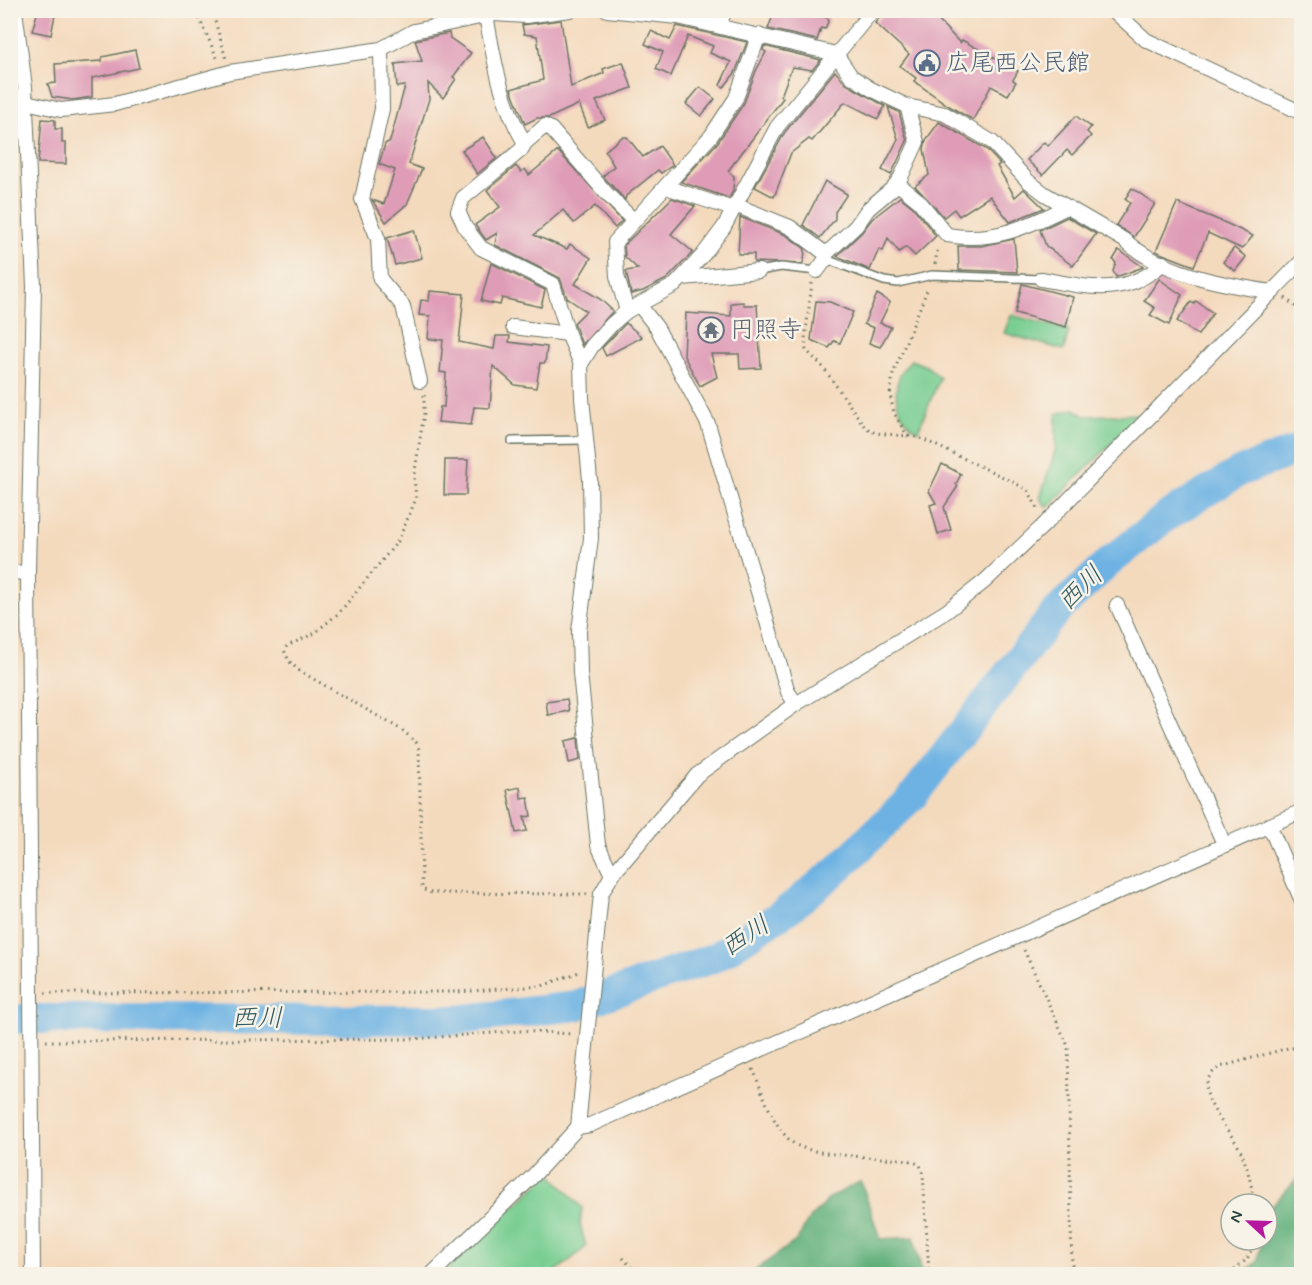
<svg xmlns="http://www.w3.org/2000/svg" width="1312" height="1285" viewBox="0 0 1312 1285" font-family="Mynerve,'Klee One',sans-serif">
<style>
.green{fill:#79ce92;stroke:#4c8663;stroke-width:1.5}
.forest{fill:#62b17c;stroke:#407758;stroke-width:1.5}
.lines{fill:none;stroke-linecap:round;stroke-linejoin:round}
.river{stroke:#6db2e3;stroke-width:30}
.building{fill:#df9cb7}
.lane-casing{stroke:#6a7464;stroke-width:10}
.street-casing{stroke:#6a7464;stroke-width:16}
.path{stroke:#6a7464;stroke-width:3;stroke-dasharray:1.5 4.5;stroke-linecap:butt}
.lane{stroke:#fff;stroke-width:7}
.street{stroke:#fff;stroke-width:14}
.labels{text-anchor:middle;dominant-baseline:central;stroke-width:5;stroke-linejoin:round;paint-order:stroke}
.service-label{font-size:24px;fill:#4e5e75;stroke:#f7f3e8;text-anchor:start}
.worship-label{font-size:24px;fill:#5b616d;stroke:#f7f3e8;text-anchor:start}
.water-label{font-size:26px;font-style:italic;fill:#325a60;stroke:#f7f3e8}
</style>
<rect width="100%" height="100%" fill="#f7f3e8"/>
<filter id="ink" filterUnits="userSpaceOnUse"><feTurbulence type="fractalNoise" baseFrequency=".0167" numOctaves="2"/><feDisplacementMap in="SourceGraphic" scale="12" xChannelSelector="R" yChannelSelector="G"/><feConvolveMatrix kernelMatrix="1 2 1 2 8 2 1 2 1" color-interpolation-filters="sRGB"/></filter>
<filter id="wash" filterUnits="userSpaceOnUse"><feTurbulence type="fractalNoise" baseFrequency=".008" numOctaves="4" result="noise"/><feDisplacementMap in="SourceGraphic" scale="24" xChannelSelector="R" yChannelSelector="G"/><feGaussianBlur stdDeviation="1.35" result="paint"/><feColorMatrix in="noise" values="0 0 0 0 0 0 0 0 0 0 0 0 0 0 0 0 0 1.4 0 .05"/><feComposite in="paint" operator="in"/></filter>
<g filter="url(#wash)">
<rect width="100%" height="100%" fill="#f4dabd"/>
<!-- green -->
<g class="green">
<path d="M 1011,315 L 1069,330 L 1064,350 L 1004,333 Z"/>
<path d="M 911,360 L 928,367 L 940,378 L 918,431 C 892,414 889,382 911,360 Z"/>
<path d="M 1074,409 L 1085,416 L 1141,414 L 1047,508 L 1040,498 L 1056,448 L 1056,414 Z"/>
<path d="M 550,1173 L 582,1208 L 580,1224 L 586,1247 L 553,1274 L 442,1274 Z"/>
</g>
<!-- forest -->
<g class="forest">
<path d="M 1301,1174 L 1301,1274 L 1240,1274 L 1257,1262 L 1262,1240 L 1267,1240 L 1269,1209 Z"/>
<path d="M 861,1181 L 880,1239 L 914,1237 L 922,1274 L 750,1274 L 797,1240 L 809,1219 L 831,1197 Z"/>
</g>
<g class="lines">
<!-- river -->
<path class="river" d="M 10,1019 L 458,1020 L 576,1006 L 716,957 L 786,911 L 837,870 L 912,797 L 1055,613 L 1107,564 L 1167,516 L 1239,472 L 1302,448"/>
</g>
<g id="blocks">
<!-- building -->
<g class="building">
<path d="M 38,10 L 56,10 L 51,35 L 32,31 Z"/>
<path d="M 775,10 L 811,10 L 829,19 L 825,29 L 821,28 L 817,40 L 768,29 Z"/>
<path d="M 886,10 L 942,10 L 935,17 L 960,43 L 962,40 L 1018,71 L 1013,80 L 1016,82 L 1008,95 L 991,86 L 973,120 L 949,106 L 914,81 L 916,78 L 900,66 L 909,54 L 875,23 Z"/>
<path d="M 561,20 L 571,87 L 604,73 L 603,69 L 623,62 L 632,88 L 596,101 L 605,120 L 588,127 L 579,104 L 549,118 L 537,118 L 525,124 L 511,89 L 543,80 L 537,36 L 524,34 L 522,25 Z"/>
<path d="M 677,26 L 747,42 L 735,73 L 724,87 L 720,85 L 731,62 L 710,53 L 713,46 L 688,36 L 671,76 L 656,69 L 663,52 L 645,44 L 651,31 L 670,40 Z"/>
<path d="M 449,33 L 450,38 L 471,53 L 453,77 L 456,79 L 443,98 L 428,83 L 429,99 L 409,164 L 422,169 L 407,204 L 386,222 L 372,200 L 384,204 L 395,170 L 379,164 L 385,144 L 390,141 L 405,86 L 397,87 L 395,64 L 422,61 L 415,40 Z"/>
<path d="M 764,46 L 821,60 L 812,70 L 792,67 L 781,96 L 783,98 L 728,171 L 734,176 L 733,191 L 729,198 L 681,182 L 718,142 L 744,103 L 756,71 L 766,52 L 763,50 Z"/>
<path d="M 135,50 L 139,68 L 92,78 L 92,97 L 73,100 L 52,97 L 48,84 L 56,83 L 55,64 L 102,61 L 102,57 Z"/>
<path d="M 835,71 L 846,84 L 885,106 L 878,119 L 845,102 L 812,141 L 809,139 L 791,153 L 774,197 L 755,187 L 785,132 Z"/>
<path d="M 700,87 L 715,99 L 701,116 L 686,104 Z"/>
<path d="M 888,107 L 899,112 L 907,141 L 891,175 L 882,170 L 898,139 Z"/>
<path d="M 1076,116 L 1091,127 L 1087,132 L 1091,136 L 1072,155 L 1067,150 L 1043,175 L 1027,160 L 1044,142 L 1048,146 Z"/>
<path d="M 42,119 L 55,120 L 55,129 L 62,129 L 62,143 L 66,143 L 66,164 L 38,163 Z"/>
<path d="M 939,122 L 986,149 L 1000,164 L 997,166 L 1015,197 L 1024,189 L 1044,208 L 1010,222 L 990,196 L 959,216 L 954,209 L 944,217 L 915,186 L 929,175 L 924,149 L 926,140 Z"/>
<path d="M 483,137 L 497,158 L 477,174 L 462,150 Z"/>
<path d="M 622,137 L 627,137 L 643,157 L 660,146 L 673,165 L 661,173 L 658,170 L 626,196 L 625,200 L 603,176 L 614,166 L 605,151 Z"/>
<path d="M 558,151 L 622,221 L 615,228 L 595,206 L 574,223 L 563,210 L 534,235 L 567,249 L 570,244 L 591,258 L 575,284 L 600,299 L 613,311 L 582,345 L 574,323 L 586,311 L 567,298 L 560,278 L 495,245 L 497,233 L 486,240 L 475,225 L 500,207 L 487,190 L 516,166 L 521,172 L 525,169 L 529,175 Z"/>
<path d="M 825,181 L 847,194 L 835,212 L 835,219 L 820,238 L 803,225 Z"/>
<path d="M 1132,188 L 1155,204 L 1134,237 L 1116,225 L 1130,203 L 1125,199 Z"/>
<path d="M 900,197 L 913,207 L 936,236 L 915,256 L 906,247 L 899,252 L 888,238 L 883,251 L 879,249 L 870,270 L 837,256 L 862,232 L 872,219 Z"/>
<path d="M 672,198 L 695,206 L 671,234 L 693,252 L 667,279 L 643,291 L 631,294 L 626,271 L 638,269 L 625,257 L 624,245 Z"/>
<path d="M 1177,203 L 1228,224 L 1253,236 L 1242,249 L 1208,233 L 1194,266 L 1160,253 L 1156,251 Z"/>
<path d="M 740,217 L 786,235 L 805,249 L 804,261 L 802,264 L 754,262 L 754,254 L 738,254 Z"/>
<path d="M 1067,217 L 1096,234 L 1073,266 L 1046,246 L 1040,230 Z"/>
<path d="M 414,230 L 422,258 L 395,265 L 387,238 Z"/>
<path d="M 1014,239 L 1017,272 L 959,270 L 958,246 L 981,246 Z"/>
<path d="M 1234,248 L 1246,257 L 1235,271 L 1223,262 Z"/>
<path d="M 1119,250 L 1143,267 L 1116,277 L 1113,271 L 1116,263 L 1113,260 Z"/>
<path d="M 491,263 L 545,290 L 541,307 L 502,298 L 500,305 L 481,301 Z"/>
<path d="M 1159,279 L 1182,295 L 1169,325 L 1150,315 L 1155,308 L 1144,301 Z"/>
<path d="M 1022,284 L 1073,297 L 1066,327 L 1015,313 Z"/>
<path d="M 430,291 L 464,294 L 459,342 L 494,349 L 496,336 L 510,336 L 509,342 L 547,347 L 545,363 L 540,363 L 536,388 L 515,385 L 493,366 L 490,408 L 474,407 L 471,425 L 438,422 L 440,407 L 444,407 L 446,373 L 440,372 L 443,340 L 428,339 L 430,316 L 419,315 L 421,300 L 429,301 Z"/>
<path d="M 877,294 L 890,302 L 880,323 L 891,327 L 880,347 L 869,343 L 874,328 L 864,324 Z"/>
<path d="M 816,301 L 830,302 L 853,312 L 840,343 L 834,341 L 829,348 L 811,340 Z"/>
<path d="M 1196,301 L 1213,313 L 1198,335 L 1177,321 L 1191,302 L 1194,304 Z"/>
<path d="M 743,302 L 744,305 L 757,305 L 761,368 L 740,369 L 739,354 L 711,354 L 717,377 L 700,386 L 684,356 L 686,313 L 731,316 L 731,303 Z"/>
<path d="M 626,323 L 642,337 L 606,356 L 602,348 Z"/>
<path d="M 445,460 L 468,460 L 466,495 L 444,495 Z"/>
<path d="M 942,464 L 961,474 L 956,484 L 958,486 L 944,507 L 951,530 L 938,534 L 930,505 L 936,503 L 929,491 Z"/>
<path d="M 567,699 L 569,711 L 548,715 L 546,702 Z"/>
<path d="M 578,738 L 580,760 L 569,763 L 565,741 Z"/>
<path d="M 520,787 L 521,798 L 528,797 L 531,816 L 524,817 L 527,831 L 516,833 L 507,790 Z"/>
</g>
</g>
</g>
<g filter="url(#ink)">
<use href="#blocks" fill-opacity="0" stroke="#6a7464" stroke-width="1.5"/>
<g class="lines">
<!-- lane casing -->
<g class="lane-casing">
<g id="lane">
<path d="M 826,259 L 884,281 L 898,283 L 932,275 L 1041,279"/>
<path d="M 759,271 L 781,267 L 817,271"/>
<path d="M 512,441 L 585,440"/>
</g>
</g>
<!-- street casing -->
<g class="street-casing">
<g id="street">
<path d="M 15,10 L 25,87 L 34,286 L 28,573 L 33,1274"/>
<path d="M 607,10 L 678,17 L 836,54 L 851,76 L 871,89 L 907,106 L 945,114 L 992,142 L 1028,181 L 1045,194 L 1124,240 C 1162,274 1224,285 1273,292"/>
<path d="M 1113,10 L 1146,40 L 1302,113"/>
<path d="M 486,15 C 494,60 501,104 525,143 L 521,150 L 463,198 L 458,211 L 465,227 L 481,248 L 553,284 L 568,334 L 581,364"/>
<path d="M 719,26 L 725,10"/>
<path d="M 381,49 L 382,109 L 362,199 L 378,239 L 380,279 L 403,306 L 420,381"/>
<path d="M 10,102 L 26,102 L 61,110 L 115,104 L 230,72 L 381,49 L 414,31 L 494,14 L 526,16 L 570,10"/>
<path d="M 525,143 L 545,126 L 551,129 L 606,193 L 634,221"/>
<path d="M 897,183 L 919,201 L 947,235 C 993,243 1027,227 1067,207"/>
<path d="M 666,187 L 733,209"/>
<path d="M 735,205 L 790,227 L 826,254"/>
<path d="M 817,271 L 826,259 L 826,254 L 856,226 L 868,209 L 893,188 L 901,177 L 917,142 L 907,106"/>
<path d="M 683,278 L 759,271"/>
<path d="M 1041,279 C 1086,287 1126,298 1163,263"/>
<path d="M 640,306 L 657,328 L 708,424 L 788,692 L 796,704"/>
<path d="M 627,311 L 617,276 L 615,242 L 711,136 L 736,98 L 759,35"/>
<path d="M 513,327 L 568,334"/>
<path d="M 10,572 L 28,573"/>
<path d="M 1117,605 L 1224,844"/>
<path d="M 1269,825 L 1302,901"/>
<path d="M 612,875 L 598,845 L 580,673 L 579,631 L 591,538 L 590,480 L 582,398 L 581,364 L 592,346 L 612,324 L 627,311 L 675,285 L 703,255 L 724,227 L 777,127 L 873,10"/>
<path d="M 578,1127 L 601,894 L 612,875 L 697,775 L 796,704 L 947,611 L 985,581 L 1046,523 L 1302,261"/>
<path d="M 432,1274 L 534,1175 L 578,1127 L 590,1125 L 1302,811"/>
</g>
</g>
<!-- path -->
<g class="path">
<path d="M 183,10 L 198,17 L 201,22 L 218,60"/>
<path d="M 212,10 L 226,59"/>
<path d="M 935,264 L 938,247"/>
<path d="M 812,283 L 805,339 L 806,350 L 823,367 L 865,427 L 875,433 L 918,437 L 1003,477 L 1028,490 L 1039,511"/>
<path d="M 1285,298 L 1302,312"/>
<path d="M 424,395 L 424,413 L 414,477 L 416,499 L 398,541 L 339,613 L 313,634 L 287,646 L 284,650 L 289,661 L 298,670 L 402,730 L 416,742 L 419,749 L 422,889 L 431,893 L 588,894"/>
<path d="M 908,437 L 894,413 L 890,395 L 893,374 L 928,288"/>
<path d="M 1024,950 L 1068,1046 L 1072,1274"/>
<path d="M 45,993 L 457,992 L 542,986 L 579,972"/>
<path d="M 10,1041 L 19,1041"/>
<path d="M 46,1041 L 411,1039 L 519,1031 L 573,1034"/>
<path d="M 753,1069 C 763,1093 772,1126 793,1143 C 812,1157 883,1157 909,1160 L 920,1165 L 923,1173 L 929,1274"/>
<path d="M 1255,1204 C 1252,1188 1248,1169 1242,1154 C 1233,1130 1183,1088 1220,1067 L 1288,1048 L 1302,1048"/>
<path d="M 623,1258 L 638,1274"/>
<path d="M 1230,1274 L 1247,1259 L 1256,1240"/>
</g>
<!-- lane -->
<use href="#lane" class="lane"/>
<!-- street -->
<use href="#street" class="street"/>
</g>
</g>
<!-- icons -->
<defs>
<g id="civic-ring" transform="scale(1.35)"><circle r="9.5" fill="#f7f3e8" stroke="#5c6f8a" stroke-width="1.5"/><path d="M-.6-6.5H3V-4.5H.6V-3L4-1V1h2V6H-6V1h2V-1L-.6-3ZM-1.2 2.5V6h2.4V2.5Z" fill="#5c6f8a"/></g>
<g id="temple-ring" transform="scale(1.35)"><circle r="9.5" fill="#f7f3e8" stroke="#6b7280" stroke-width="1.5"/><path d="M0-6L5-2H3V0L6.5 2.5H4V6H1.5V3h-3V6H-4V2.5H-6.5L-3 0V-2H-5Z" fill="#6b7280"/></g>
</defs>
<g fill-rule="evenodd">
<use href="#civic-ring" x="927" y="63"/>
<use href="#temple-ring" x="711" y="330"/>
</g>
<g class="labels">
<!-- service labels -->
<g class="service-label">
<text x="946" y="63">広尾西公民館</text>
</g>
<!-- worship labels -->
<g class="worship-label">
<text x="730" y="330">円照寺</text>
</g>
<!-- water labels -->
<g class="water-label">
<text transform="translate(1081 589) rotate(-44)">西川</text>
<text transform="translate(746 937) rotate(-33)">西川</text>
<text x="257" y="1019">西川</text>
</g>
</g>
<!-- margin -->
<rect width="1312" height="1285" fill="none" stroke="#f7f3e8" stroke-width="36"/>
<!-- north arrow -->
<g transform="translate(1249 1222) rotate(292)"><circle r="28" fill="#f7f3e8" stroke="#a1aaa0" stroke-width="1.5"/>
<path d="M0-4.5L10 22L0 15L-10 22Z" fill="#b5179e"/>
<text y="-9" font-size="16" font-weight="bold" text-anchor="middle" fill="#1f3d34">N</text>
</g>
</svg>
